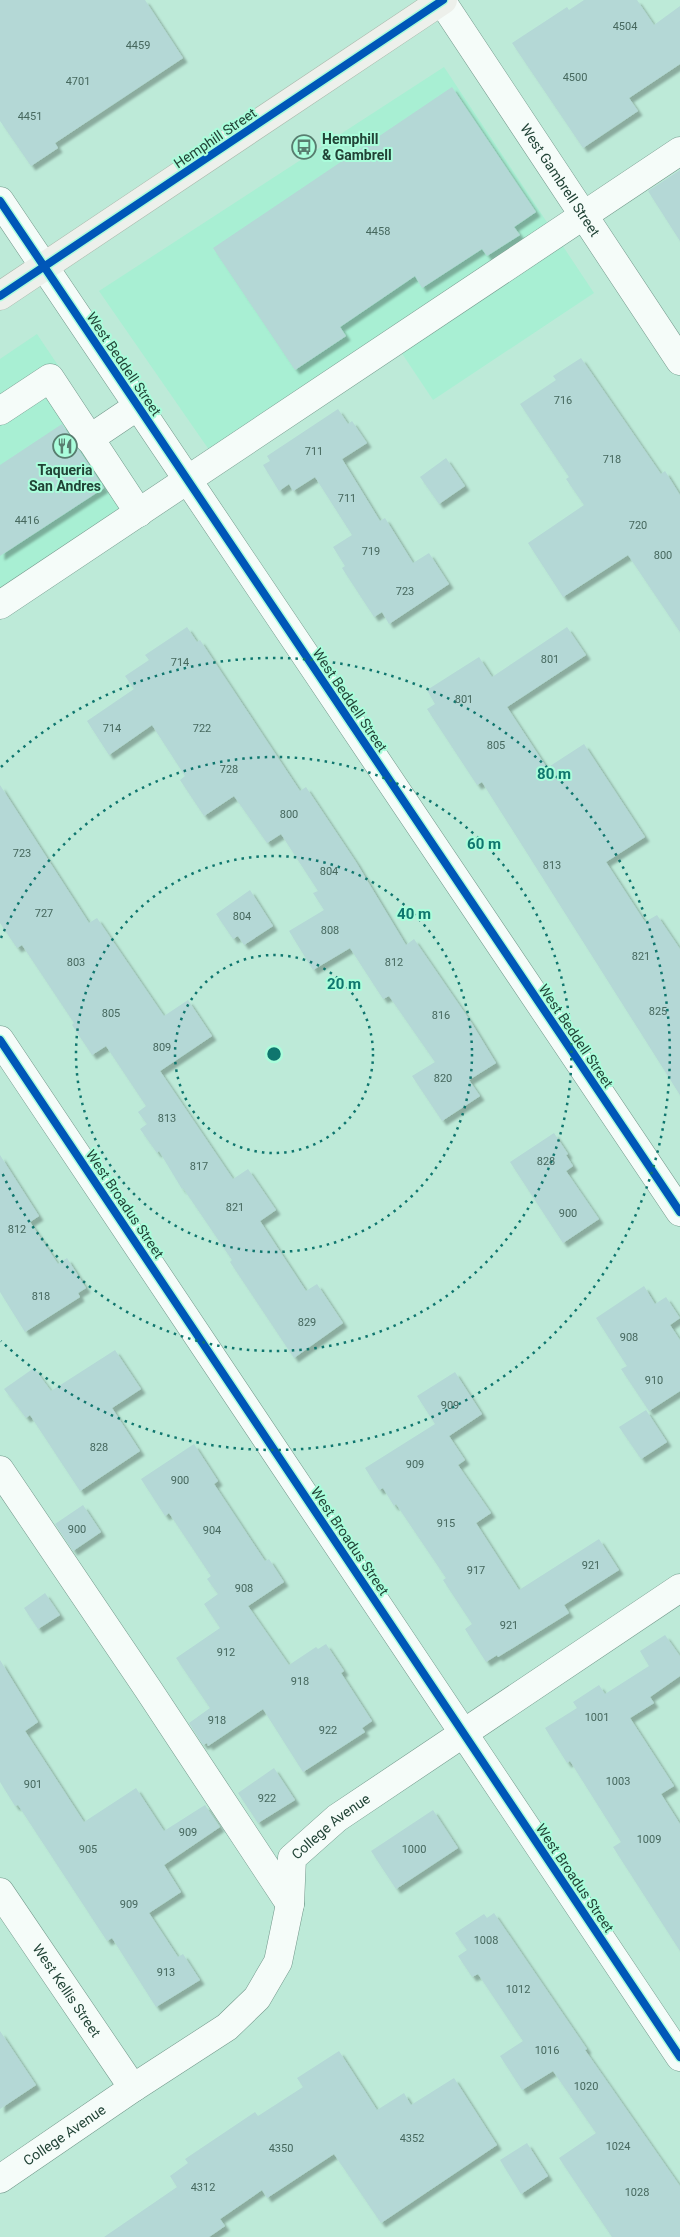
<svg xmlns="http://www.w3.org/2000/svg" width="680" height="2237" viewBox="0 0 680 2237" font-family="Roboto,sans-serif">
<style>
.built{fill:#a8efd3}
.building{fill:#b4d8d6;filter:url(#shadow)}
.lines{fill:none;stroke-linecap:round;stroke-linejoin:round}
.minor-casing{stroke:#74998c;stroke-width:29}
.major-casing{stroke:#aab8ab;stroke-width:29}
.minor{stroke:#f5fcf9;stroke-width:28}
.major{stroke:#edf0eb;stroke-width:28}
.cycleway-casing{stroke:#aafddb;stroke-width:11}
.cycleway{stroke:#0057b8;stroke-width:8}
.ring{fill:none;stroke:#0f766e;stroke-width:2.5;stroke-dasharray:2.5 5}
.labels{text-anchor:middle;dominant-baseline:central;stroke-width:4;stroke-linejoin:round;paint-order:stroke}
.number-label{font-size:11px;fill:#46685e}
.street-label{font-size:14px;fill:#214336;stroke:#aafddb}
.poi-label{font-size:14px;font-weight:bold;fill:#214336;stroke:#aafddb;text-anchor:start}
.centre{fill:#0f766e;stroke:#aafddb;stroke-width:2.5}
.ring-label{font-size:15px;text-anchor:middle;font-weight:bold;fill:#0f766e;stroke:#aafddb;stroke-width:4;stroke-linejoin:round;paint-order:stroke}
</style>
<defs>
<filter id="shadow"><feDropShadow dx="4.5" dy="4.5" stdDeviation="1" flood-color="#0004"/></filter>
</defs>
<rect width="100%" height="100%" fill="#bdead8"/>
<!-- built -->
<g class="built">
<path d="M 444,67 L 594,293 L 433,400 L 401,352 L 223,470 L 99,291 Z"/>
<path d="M 37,334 L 148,500 L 0,600 L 0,359 Z"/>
</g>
<!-- building -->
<g class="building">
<path d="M 0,0 L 145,0 L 183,58 L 55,143 L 58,148 L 31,166 L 0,121 Z"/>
<path d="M 584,0 L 637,0 L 654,25 L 680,6 L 680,64 L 629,98 L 638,111 L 583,148 L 512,43 L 567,7 L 569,10 Z"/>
<path d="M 452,87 L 536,212 L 514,227 L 520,235 L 487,256 L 482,249 L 422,288 L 415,276 L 340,327 L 346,336 L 295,370 L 213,248 Z"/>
<path d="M 680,170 L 680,241 L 648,191 Z"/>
<path d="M 581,358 L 661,474 L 665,471 L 680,495 L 680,632 L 628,555 L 563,597 L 528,543 L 584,505 L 566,479 L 569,477 L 520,404 L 556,380 L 553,376 Z"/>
<path d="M 338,409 L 348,424 L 352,421 L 367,443 L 342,459 L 380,521 L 385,518 L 413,563 L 429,553 L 449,584 L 389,624 L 382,612 L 374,617 L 342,568 L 345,566 L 333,547 L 352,535 L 315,477 L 293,491 L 289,484 L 279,491 L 263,465 L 270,461 L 267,456 Z"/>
<path d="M 62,424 L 104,488 L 0,556 L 0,465 Z"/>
<path d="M 446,458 L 465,486 L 439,504 L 420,477 Z"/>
<path d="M 187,627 L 197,642 L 200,640 L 300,791 L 306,787 L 356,862 L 406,945 L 414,939 L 471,1022 L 496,1063 L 469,1080 L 480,1096 L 442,1121 L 412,1076 L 435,1062 L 389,996 L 383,999 L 350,948 L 313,970 L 289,931 L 324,910 L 313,893 L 318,891 L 281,834 L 267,843 L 234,796 L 204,816 L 180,780 L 185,776 L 152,725 L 109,755 L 87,721 L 134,689 L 125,676 L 149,660 L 145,655 Z"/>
<path d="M 567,627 L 586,655 L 507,707 L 547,768 L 584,744 L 645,837 L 606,862 L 645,922 L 657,915 L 680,949 L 680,1095 L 482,782 L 477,785 L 427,709 L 435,704 L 427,690 L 479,657 L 492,677 Z"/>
<path d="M 0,785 L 89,923 L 97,918 L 164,1016 L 188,1000 L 212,1036 L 160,1071 L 233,1179 L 248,1169 L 276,1210 L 260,1221 L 306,1291 L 317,1284 L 343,1323 L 294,1358 L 230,1262 L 232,1260 L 183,1188 L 182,1189 L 159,1151 L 157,1153 L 140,1129 L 147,1124 L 138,1112 L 146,1106 L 106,1046 L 92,1055 L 72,1025 L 74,1023 L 22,945 L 17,948 L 0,923 Z"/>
<path d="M 250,890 L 273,926 L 244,945 L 238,936 L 233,939 L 216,914 Z"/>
<path d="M 554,1133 L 568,1154 L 566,1155 L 573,1166 L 566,1171 L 599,1219 L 563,1243 L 510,1162 Z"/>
<path d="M 0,1155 L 39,1216 L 30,1222 L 58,1264 L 67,1258 L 86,1288 L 78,1293 L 80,1297 L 25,1332 L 0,1292 Z"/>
<path d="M 644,1286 L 655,1304 L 666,1297 L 680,1318 L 670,1325 L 680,1340 L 680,1391 L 649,1411 L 621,1369 L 627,1366 L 596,1318 Z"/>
<path d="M 115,1350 L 141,1389 L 112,1408 L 140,1451 L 80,1491 L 30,1415 L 26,1418 L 4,1389 L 34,1368 L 51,1391 Z"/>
<path d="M 455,1372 L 482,1414 L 449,1436 L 465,1460 L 458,1465 L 491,1513 L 476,1523 L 519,1590 L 599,1539 L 619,1570 L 564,1605 L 569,1613 L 498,1657 L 497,1655 L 486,1662 L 465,1629 L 472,1624 L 443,1580 L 446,1578 L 396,1504 L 394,1506 L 383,1488 L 379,1490 L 365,1468 L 435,1424 L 417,1396 Z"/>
<path d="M 646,1410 L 667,1442 L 641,1459 L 619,1427 Z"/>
<path d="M 194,1444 L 218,1481 L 214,1484 L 265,1561 L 269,1559 L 284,1582 L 248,1606 L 289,1665 L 316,1647 L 318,1649 L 326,1644 L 344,1671 L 341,1673 L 372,1721 L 362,1728 L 365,1732 L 303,1772 L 263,1709 L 208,1746 L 207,1743 L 203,1745 L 189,1723 L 210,1708 L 176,1658 L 220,1628 L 204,1604 L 218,1594 L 207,1579 L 211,1576 L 169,1513 L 165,1516 L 141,1479 Z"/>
<path d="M 83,1505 L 101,1532 L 73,1551 L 55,1524 Z"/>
<path d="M 45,1593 L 60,1615 L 38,1629 L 24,1608 Z"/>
<path d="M 665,1635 L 680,1656 L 680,1676 L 650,1697 L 654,1703 L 630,1718 L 674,1786 L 661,1794 L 680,1824 L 680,1951 L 613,1847 L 621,1842 L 570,1761 L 567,1763 L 545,1728 L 577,1708 L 573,1702 L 599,1685 L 605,1694 L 649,1666 L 640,1651 Z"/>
<path d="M 0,1660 L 38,1722 L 25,1731 L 84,1822 L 136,1788 L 164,1831 L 205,1805 L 220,1827 L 164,1865 L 181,1892 L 149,1913 L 178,1957 L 183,1954 L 200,1980 L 156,2007 L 112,1938 L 107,1941 L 18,1805 L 15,1806 L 0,1782 Z"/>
<path d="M 274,1768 L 295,1800 L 258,1823 L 238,1793 Z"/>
<path d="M 433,1810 L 458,1848 L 396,1889 L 371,1851 Z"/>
<path d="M 494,1913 L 587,2049 L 585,2050 L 680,2186 L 680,2237 L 612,2237 L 559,2158 L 596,2133 L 553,2071 L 522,2090 L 500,2056 L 523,2041 L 478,1974 L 472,1977 L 458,1956 L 467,1950 L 455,1933 L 484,1914 L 487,1918 Z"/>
<path d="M 0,2031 L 36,2085 L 0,2109 Z"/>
<path d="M 339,2051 L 377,2110 L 404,2093 L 411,2105 L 454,2078 L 497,2145 L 381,2223 L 334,2154 L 267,2198 L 262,2190 L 220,2219 L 225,2226 L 209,2237 L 104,2237 L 177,2187 L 170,2176 L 188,2163 L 185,2159 L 255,2112 L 258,2116 L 303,2087 L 297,2078 Z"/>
<path d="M 527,2143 L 548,2176 L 521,2194 L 500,2160 Z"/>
</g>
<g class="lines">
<!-- minor casing -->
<g class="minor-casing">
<g id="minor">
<path id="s1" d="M 441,0 L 680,361"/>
<path d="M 0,201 L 680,1212"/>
<path d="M 0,411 L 50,378 L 139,513"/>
<path d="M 89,439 L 138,406"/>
<path d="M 0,605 L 680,151"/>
<path d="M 0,1040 L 680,2057"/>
<path d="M 0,1470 L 148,1689 L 290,1904"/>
<path id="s2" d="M 0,1892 L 133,2088"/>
<path id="s3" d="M 0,2179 L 133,2088 L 227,2027 L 257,1998 L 278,1962 L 290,1904 L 292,1858 L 337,1818 L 680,1588"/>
</g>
</g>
<!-- major casing -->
<g class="major-casing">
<path id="major" d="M 0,296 L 443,0"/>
</g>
<!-- minor -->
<use href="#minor" class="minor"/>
<!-- major -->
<use href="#major" class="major"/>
<!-- cycleway casing -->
<g class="cycleway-casing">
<g id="cycleway">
<path d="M 0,201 L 680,1212"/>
<path d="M 0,296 L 443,0"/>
<path d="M 0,1040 L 680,2057"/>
</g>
</g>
<!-- cycleway -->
<use href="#cycleway" class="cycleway"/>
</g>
<!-- distance rings -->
<g class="ring">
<circle cx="274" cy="1054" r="99"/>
<circle cx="274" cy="1054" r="198"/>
<path d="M1 938A297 297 0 1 1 1 1170"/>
<path d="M1 767A396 396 0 1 1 1 1341"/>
</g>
<!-- icons -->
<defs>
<g id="bus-ring" transform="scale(1.25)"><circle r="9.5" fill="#aafddb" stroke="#587d6f" stroke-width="1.5"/><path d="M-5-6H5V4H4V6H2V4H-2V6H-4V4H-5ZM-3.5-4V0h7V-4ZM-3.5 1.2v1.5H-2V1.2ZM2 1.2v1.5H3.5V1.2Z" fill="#587d6f"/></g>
<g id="restaurant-ring" transform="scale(1.25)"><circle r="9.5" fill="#aafddb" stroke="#587d6f" stroke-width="1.5"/><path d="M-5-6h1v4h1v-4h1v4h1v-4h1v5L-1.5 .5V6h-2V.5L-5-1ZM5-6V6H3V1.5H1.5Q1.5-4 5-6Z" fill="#587d6f"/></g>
</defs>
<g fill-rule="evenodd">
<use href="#bus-ring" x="304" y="147"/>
<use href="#restaurant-ring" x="65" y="446"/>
</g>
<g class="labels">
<!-- number labels -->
<g class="number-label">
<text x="625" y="26">4504</text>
<text x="138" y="45">4459</text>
<text x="575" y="77">4500</text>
<text x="78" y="81">4701</text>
<text x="30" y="116">4451</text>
<text x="378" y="231">4458</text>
<text x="563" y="400">716</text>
<text x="314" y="451">711</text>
<text x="612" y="459">718</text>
<text x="347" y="498">711</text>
<text x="27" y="520">4416</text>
<text x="638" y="525">720</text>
<text x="371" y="551">719</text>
<text x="663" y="555">800</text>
<text x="405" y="591">723</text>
<text x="550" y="659">801</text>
<text x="180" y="662">714</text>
<text x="464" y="699">801</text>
<text x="112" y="728">714</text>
<text x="202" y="728">722</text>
<text x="496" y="745">805</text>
<text x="229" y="769">728</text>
<text x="289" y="814">800</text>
<text x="22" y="853">723</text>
<text x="552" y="865">813</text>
<text x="329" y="871">804</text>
<text x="44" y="913">727</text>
<text x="242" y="916">804</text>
<text x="330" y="930">808</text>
<text x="641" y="956">821</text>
<text x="76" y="962">803</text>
<text x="394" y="962">812</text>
<text x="658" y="1011">825</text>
<text x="111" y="1013">805</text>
<text x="441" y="1015">816</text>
<text x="162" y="1047">809</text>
<text x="443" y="1078">820</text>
<text x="167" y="1118">813</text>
<text x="546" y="1161">828</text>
<text x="199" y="1166">817</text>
<text x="235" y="1207">821</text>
<text x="568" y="1213">900</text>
<text x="17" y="1229">812</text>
<text x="41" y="1296">818</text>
<text x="307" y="1322">829</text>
<text x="629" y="1337">908</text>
<text x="654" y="1380">910</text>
<text x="450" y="1405">909</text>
<text x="99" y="1447">828</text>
<text x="415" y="1464">909</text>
<text x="180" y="1480">900</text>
<text x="446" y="1523">915</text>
<text x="77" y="1529">900</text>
<text x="212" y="1530">904</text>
<text x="591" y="1565">921</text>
<text x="476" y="1570">917</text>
<text x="244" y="1588">908</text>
<text x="509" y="1625">921</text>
<text x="226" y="1652">912</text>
<text x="300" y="1681">918</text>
<text x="597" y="1717">1001</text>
<text x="217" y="1720">918</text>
<text x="328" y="1730">922</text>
<text x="618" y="1781">1003</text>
<text x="33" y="1784">901</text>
<text x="267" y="1798">922</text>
<text x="188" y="1832">909</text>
<text x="649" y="1839">1009</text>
<text x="88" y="1849">905</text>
<text x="414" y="1849">1000</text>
<text x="129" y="1904">909</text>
<text x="486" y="1940">1008</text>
<text x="166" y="1972">913</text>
<text x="518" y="1989">1012</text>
<text x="547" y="2050">1016</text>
<text x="586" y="2086">1020</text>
<text x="412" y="2138">4352</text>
<text x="618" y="2146">1024</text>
<text x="281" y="2148">4350</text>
<text x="203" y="2187">4312</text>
<text x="637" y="2192">1028</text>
</g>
<!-- street labels -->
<g class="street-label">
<text transform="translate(215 138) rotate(-34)">Hemphill Street</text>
<text stroke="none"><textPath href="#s1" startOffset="216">West Gambrell Street</textPath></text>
<text transform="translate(124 364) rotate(56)">West Beddell Street</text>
<text transform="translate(350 700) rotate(56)">West Beddell Street</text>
<text transform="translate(576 1036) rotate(56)">West Beddell Street</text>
<text transform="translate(125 1204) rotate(56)">West Broadus Street</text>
<text transform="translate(350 1541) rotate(56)">West Broadus Street</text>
<text stroke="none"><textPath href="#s3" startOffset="512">College Avenue</textPath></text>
<text transform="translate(575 1878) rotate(56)">West Broadus Street</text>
<text stroke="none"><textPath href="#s2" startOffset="119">West Kellis Street</textPath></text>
<text stroke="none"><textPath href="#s3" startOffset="78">College Avenue</textPath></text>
</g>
<!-- poi labels -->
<g class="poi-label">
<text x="322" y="139">Hemphill<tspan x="322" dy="16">&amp; Gambrell</tspan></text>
<text x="65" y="470" text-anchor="middle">Taqueria<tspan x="65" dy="16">San Andres</tspan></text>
</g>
</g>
<circle cx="274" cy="1054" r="8" class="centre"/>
<g class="ring-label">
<text x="554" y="779">80 m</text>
<text x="484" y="849">60 m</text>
<text x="414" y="919">40 m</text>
<text x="344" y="989">20 m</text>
</g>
</svg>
